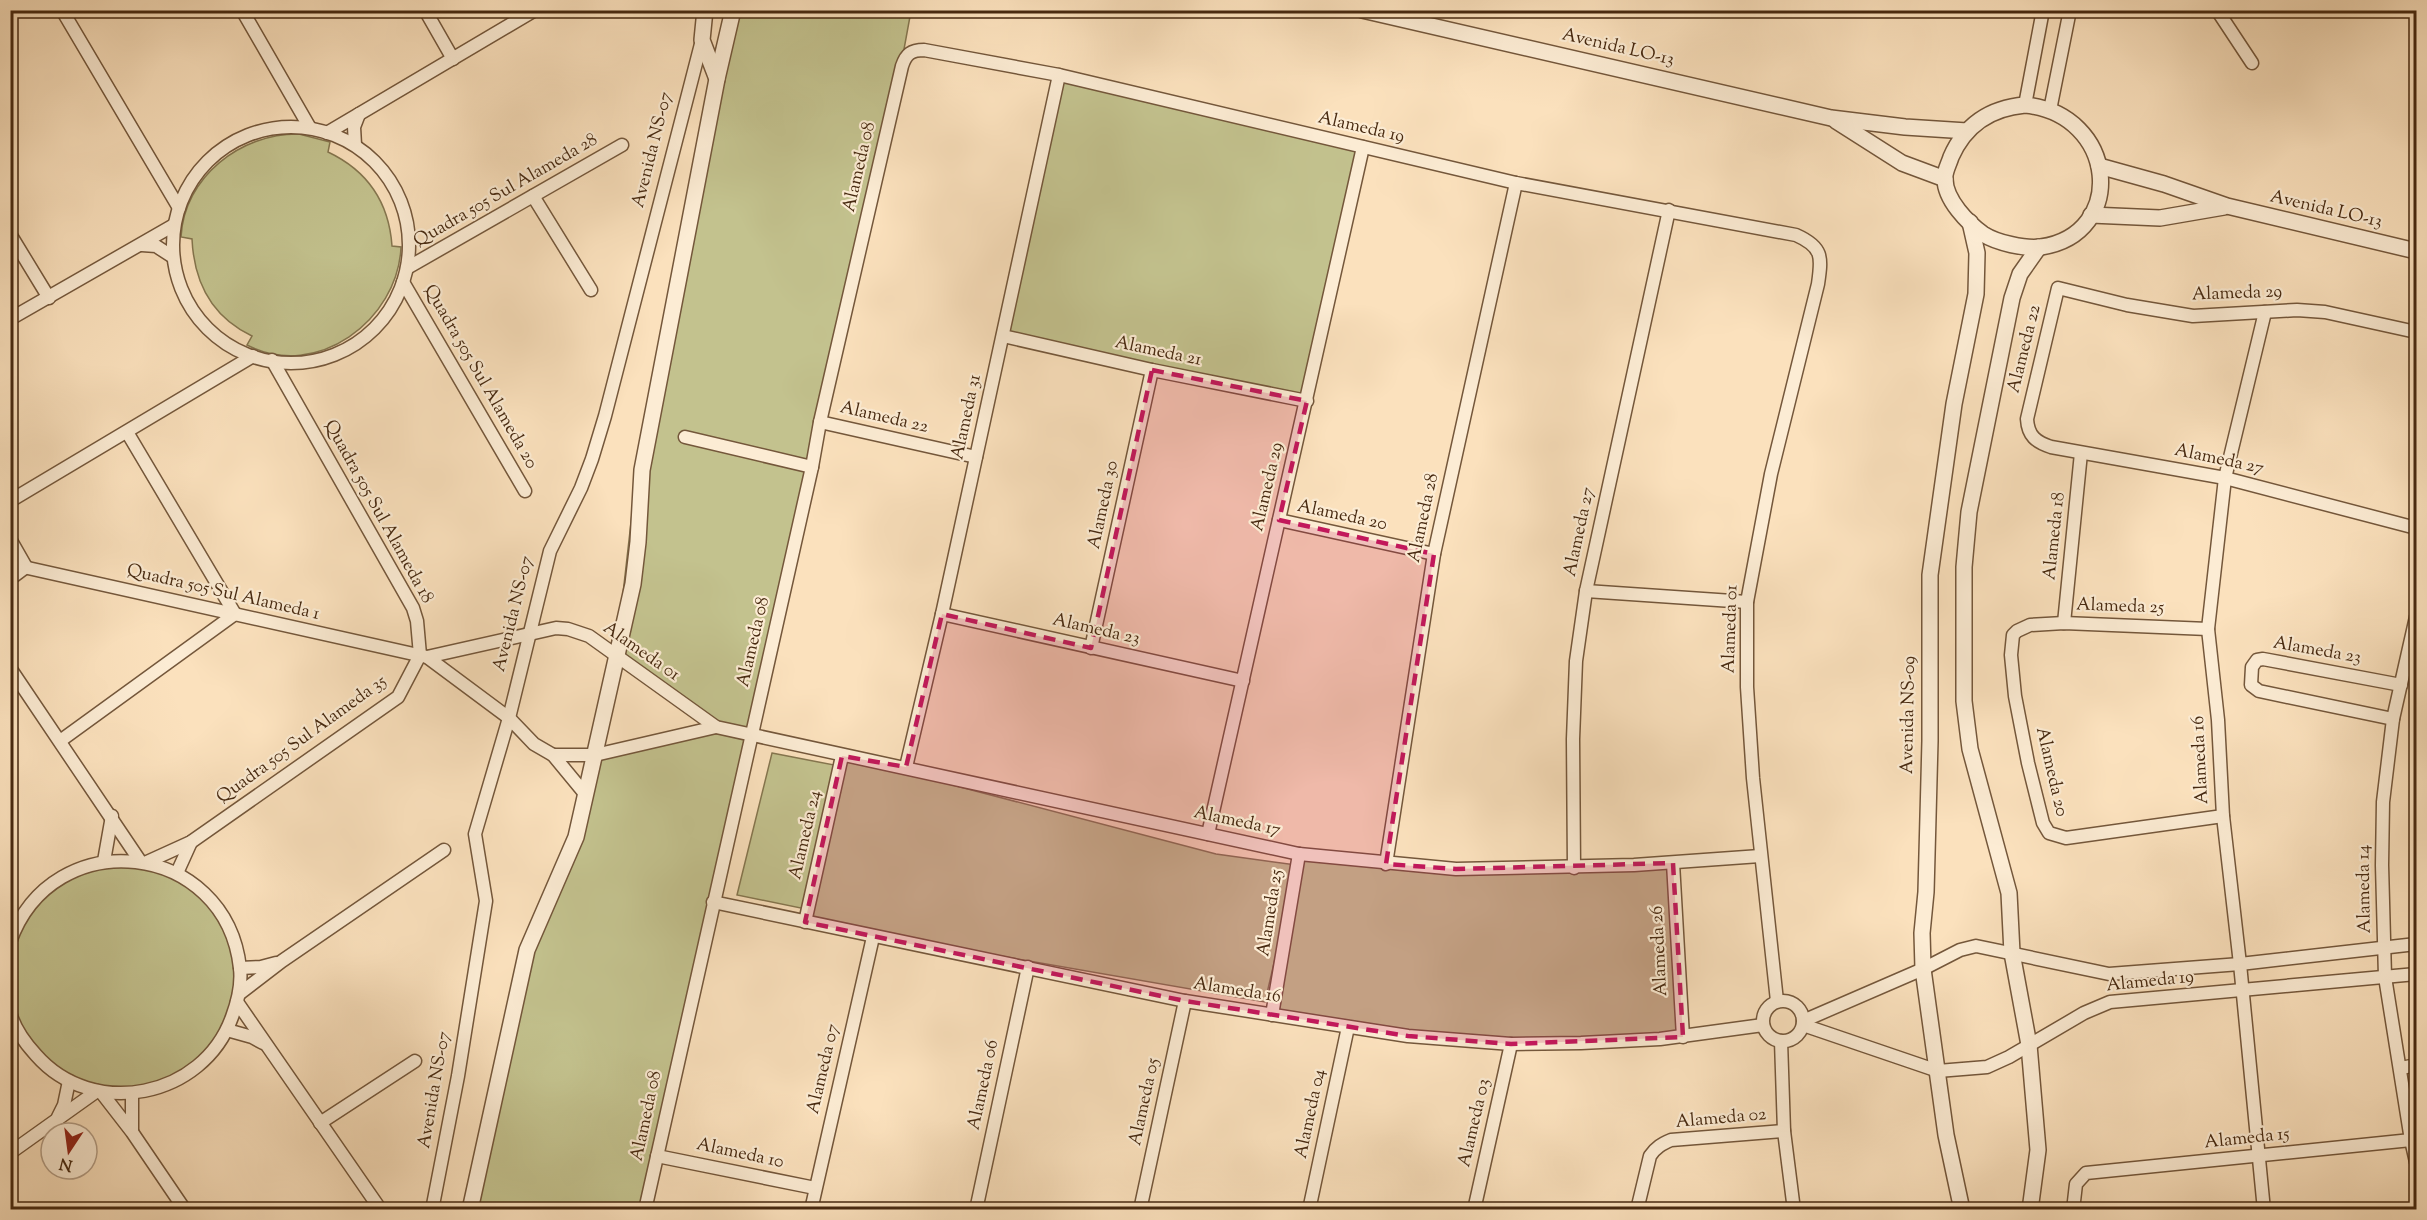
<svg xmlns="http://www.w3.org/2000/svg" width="2427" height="1220" viewBox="0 0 2427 1220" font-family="'Sorts Mill Goudy',serif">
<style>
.green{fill:#c3c28e;stroke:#85764f;stroke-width:1.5}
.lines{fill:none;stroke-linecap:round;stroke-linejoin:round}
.minor-casing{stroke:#74573b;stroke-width:15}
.tertiary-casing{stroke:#74573b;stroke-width:18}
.minor{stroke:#fcecd4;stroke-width:12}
.tertiary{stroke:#fcecd4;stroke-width:15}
.marked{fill:#c2185b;fill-opacity:0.2;stroke:#c2185b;stroke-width:4.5;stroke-dasharray:12 8;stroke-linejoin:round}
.labels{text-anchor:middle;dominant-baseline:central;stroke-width:4.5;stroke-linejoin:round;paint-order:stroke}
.street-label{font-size:18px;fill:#472910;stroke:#fcecd4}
</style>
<rect width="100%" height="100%" fill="#fbe1bd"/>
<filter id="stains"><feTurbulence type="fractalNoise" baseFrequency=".00333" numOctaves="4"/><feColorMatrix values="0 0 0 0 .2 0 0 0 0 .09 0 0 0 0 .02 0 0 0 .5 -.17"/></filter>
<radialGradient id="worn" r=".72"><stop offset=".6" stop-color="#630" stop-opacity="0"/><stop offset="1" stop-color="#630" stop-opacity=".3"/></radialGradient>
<!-- green -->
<g class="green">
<path d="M 731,11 L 911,11 L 898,82 L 645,1209 L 470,1210 L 514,1000 L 576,837 L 595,755 L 715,727 L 616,656 L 637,469 Z"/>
<path d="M 1059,75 L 1363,147 L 1307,401 L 1003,336 Z"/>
<path d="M 299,134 L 330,142 L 328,152 C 368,171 389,203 392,246 L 401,247 C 398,320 317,381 247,345 L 252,336 C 212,317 194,282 192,239 L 181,237 C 184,177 241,133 299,134 Z"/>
<path d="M 772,753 L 839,766 L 842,756 L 1216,854 L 1296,865 L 1299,854 L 1386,864 L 1673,863 L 1683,1037 L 1450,1040 L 1272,1015 L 1292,885 L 1265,1002 L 805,922 L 806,909 L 737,895 Z"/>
<circle cx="123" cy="977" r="114"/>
</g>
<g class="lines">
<!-- minor casing -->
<g class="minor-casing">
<g id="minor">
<path d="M 62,10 L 179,208"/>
<path d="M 242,10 L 310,128"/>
<path d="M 425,10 L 453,59"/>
<path d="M 2217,10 L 2252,63"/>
<path d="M 2025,105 L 2043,10"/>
<path d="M 2050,110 L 2070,10"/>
<circle cx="291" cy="245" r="118"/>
<path d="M 327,133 L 535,10"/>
<path d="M 355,145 L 354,127 L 359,114"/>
<path d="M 533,196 L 591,290"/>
<path d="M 10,234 L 49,298"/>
<path d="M 142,245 L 156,246 L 173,257"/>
<path d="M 407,268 L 622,145"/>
<path d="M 403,282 L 525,491"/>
<path d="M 10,319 L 174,225"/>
<path d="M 2416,332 L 2325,312 L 2297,310 L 2193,316 L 2127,305 L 2058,288 L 2027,419 C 2028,436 2036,442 2051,447 L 2225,478 L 2416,528"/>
<path d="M 1003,336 L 1152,370 L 1307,401"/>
<path d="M 820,422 L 976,457"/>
<path d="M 685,437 L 812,467"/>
<path d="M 10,501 L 253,356"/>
<path d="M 1279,520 L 1434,554"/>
<path d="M 10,539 L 26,567 L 10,579"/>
<path d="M 10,564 L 427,657 L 509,718 L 534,744 L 553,755 L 586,795"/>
<path d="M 1586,591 L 1747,602"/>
<path d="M 942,614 L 1243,681"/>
<path d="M 2416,617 L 2393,719 L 2383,802 L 2382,865 L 2385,977 L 2411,1140 L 2416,1162"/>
<path d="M 2064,623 L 2081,453"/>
<path d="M 2208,629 L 2064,623 L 2030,625 L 2017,631 L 2013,635 L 2011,655 L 2015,696 L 2028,763 L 2043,823 L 2049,833 L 2066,838 L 2223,816"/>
<path d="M 1091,648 L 1152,370"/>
<path d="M 427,657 L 556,628 L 568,629 L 589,636 L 716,727 L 1299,854 L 1456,869 L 1634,865 L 1760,856"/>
<path d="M 10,668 L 140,861"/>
<path d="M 2393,719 L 2259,691 L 2251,685 L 2252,667 L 2257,660 L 2263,659 L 2401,685"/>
<path d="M 60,741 L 235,614 L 127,432"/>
<path d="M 553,755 L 595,755 L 716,727"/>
<path d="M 906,767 L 942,614 L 1059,75"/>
<path d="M 1208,834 L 1363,147"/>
<path d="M 104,861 L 112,816"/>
<path d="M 147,862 L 191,842 L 398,697 L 420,655 L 417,621 L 413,608 L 272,360"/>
<path d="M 1673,863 L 1683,1037"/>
<path d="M 1386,864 L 1434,554 L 1516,183"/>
<path d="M 1574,868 L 1573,739 L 1576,661 L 1586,591 L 1669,210"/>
<path d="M 177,873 L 191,842"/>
<path d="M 713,902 L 1185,1001 L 1408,1036 L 1511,1044 L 1581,1043 L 1660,1039 L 1763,1025"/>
<path d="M 805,922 L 842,756"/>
<path d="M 10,942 C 53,821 226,841 240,968 C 242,985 238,1001 232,1017 C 203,1098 93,1120 36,1055 C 25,1043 14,1028 10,1012"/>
<path d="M 240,968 L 261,967 L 276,963"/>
<path d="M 239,994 L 282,961 L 444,850"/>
<circle cx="1783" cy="1021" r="20"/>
<path d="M 237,1002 L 378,1206"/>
<path d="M 1272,1015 L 1299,854"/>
<path d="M 1803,1021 L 1923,969 L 1960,950 L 1976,946 L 2109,974 L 2240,964 L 2416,944"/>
<path d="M 1803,1025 L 1938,1071 L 1987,1067 L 2009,1057 L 2084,1013 L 2110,1002 L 2416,974"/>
<path d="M 227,1030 L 252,1037 L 263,1043"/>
<path d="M 1781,1041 L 1784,1131 L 1794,1210"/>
<path d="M 2401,1068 L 2416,1065"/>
<path d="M 101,1092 L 132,1132 L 185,1210"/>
<path d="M 58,1117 L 64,1105 L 69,1081"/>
<path d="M 320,1123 L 415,1061"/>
<path d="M 132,1131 L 132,1094"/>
<path d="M 10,1153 L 97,1091"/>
<path d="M 657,1156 L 815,1188"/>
<path d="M 432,1210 L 458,1076 L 486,901 L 475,834 L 509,718 L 550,551 L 581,488 L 592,459 L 605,416 L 702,40"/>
<path d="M 645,1210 L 812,467 L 820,422 L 902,66 C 906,54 911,50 924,50 L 1059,75 L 1516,183 L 1796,235 C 1823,247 1822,257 1818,284 L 1771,474 L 1747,602 L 1747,687 L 1753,778 L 1777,1001"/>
<path d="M 811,1210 L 873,937"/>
<path d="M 976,1210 L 1028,967"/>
<path d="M 1140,1210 L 1185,1001"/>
<path d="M 1309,1210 L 1348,1027"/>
<path d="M 1474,1210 L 1511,1044"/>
<path d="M 1637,1210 L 1650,1156 C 1656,1147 1662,1144 1671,1140 L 1784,1131"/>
<path d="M 2073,1210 L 2076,1184 L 2086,1173 L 2411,1140"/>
<path d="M 2264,1210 L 2240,964 L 2223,816 L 2218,720 L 2208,629 L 2225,478 L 2265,312"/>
</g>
</g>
<!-- tertiary casing -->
<g class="tertiary-casing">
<g id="tertiary">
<path d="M 705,10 L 702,40 L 717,79"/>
<path d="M 1362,10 L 1831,118 L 1905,127 L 1967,131"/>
<path d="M 2025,105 C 2117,114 2128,234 2041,247 C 2025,249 1997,243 1983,234 C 1968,223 1945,200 1945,179 C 1944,172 1949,164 1951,157 C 1965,125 1990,108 2025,105 Z"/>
<path d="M 1836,121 L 1902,163 L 1945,179"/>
<path d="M 2099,166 L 2164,184 L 2227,206 L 2416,251"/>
<path d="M 2091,215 L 2160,218 L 2224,207"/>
<path d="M 470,1210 L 527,950 L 576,837 L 633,584 L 638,542 L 642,470 L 717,79 L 733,10"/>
<path d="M 1962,1210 L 1946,1135 L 1923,969 L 1922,933 L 1926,892 L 1930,741 L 1930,575 L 1954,404 L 1976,294 L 1977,253 L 1970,222"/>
<path d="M 2030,1210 L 2038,1150 L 2029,1045 L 2012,953 L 2009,893 L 1970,749 L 1964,701 L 1964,567 L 1969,512 L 2012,298 L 2020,274 L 2039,247"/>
</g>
</g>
<!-- minor -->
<use href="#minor" class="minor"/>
<!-- tertiary -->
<use href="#tertiary" class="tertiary"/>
</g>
<!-- marked area -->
<path class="marked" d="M 1152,370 L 1307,401 L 1279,520 L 1434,554 L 1386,864 L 1456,869 L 1673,863 L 1683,1037 L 1511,1044 L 1408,1036 L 1185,1001 L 805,922 L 842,756 L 906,767 L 942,614 L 1091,648 Z"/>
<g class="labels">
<!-- street labels -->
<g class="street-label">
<text transform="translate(1618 48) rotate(13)">Avenida LO-13</text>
<text transform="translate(1361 128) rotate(13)">Alameda 19</text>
<text transform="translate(653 150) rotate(-76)">Avenida NS-07</text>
<text transform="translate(860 167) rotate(-77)">Alameda 08</text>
<text transform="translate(506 191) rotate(-30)">Quadra 505 Sul Alameda 28</text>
<text transform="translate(2326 210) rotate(13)">Avenida LO-13</text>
<text transform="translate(2237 294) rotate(-2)">Alameda 29</text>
<text transform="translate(2025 349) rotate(-76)">Alameda 22</text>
<text transform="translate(1158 352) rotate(12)">Alameda 21</text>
<text transform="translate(480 377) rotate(60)">Quadra 505 Sul Alameda 20</text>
<text transform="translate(967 417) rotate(-78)">Alameda 31</text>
<text transform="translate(884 418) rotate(13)">Alameda 22</text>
<text transform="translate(2219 460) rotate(12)">Alameda 27</text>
<text transform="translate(1268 487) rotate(-77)">Alameda 29</text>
<text transform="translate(1104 505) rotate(-78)">Alameda 30</text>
<text transform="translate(378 512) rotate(61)">Quadra 505 Sul Alameda 18</text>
<text transform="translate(1342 516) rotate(12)">Alameda 20</text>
<text transform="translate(1424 518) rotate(-78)">Alameda 28</text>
<text transform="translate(1580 532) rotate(-78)">Alameda 27</text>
<text transform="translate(2055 536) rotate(-84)">Alameda 18</text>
<text transform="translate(223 593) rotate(13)">Quadra 505 Sul Alameda 1</text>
<text transform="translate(2120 607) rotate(2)">Alameda 25</text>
<text transform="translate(514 614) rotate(-76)">Avenida NS-07</text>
<text transform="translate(1731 629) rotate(-88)">Alameda 01</text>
<text transform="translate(1096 630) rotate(13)">Alameda 23</text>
<text transform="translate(754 642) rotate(-77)">Alameda 08</text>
<text transform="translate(2317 651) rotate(10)">Alameda 23</text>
<text transform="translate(641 652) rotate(35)">Alameda 01</text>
<text transform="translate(1909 715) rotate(-89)">Avenida NS-09</text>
<text transform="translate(302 740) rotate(-36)">Quadra 505 Sul Alameda 35</text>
<text transform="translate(2201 760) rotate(-93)">Alameda 16</text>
<text transform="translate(2051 772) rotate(77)">Alameda 20</text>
<text transform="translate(1237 822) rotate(12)">Alameda 17</text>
<text transform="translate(806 835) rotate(-77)">Alameda 24</text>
<text transform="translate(2365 889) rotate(-91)">Alameda 14</text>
<text transform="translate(1271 913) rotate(-81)">Alameda 25</text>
<text transform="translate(1660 951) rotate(-93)">Alameda 26</text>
<text transform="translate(2150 982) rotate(-6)">Alameda 19</text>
<text transform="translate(1237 991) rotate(9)">Alameda 16</text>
<text transform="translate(824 1069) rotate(-77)">Alameda 07</text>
<text transform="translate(984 1085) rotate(-78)">Alameda 06</text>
<text transform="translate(435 1090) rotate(-80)">Avenida NS-07</text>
<text transform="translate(1145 1102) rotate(-78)">Alameda 05</text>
<text transform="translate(1311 1114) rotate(-78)">Alameda 04</text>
<text transform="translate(647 1116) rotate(-78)">Alameda 08</text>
<text transform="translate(1721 1119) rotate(-5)">Alameda 02</text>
<text transform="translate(1475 1123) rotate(-77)">Alameda 03</text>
<text transform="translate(2247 1139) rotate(-6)">Alameda 15</text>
<text transform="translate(740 1154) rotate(12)">Alameda 10</text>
</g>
</g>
<!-- margin -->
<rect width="2427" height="1220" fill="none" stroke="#fbe1bd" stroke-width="36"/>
<rect x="12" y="12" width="2403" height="1196" fill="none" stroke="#472910" stroke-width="3"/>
<rect x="18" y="18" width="2391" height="1184" fill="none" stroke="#472910" stroke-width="1.5"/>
<!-- north arrow -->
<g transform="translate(69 1151) rotate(193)"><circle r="28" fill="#fcecd4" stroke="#b49e86" stroke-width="1.5"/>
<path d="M0-4.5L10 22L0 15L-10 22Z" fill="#8f2418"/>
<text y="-9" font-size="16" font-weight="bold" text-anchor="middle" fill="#472910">N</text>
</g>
<rect width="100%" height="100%" filter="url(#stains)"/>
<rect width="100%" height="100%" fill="url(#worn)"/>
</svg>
